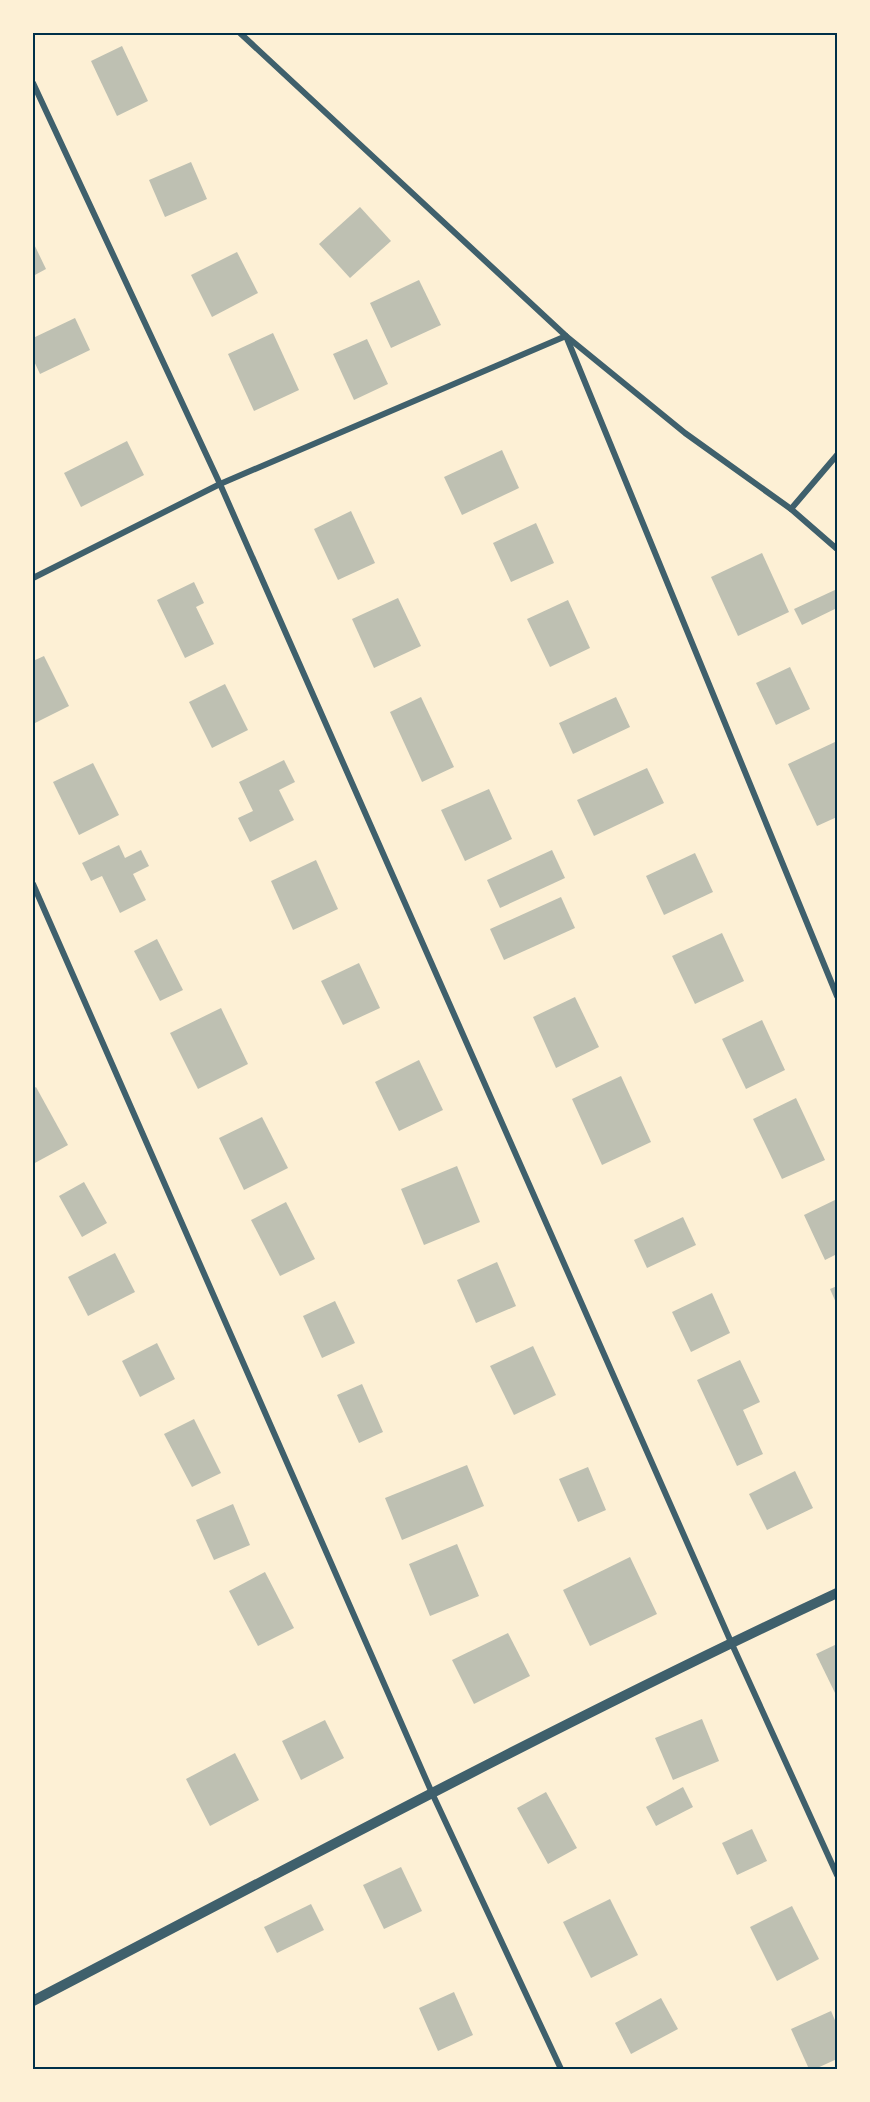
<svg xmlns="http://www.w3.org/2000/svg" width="870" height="2102" viewBox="0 0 870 2102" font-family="Mulish,sans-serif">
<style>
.building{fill:#bec0b2}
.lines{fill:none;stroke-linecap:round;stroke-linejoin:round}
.minor{stroke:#3f606c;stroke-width:6}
.tertiary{stroke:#3f606c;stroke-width:10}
.neatline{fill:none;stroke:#003049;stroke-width:2}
</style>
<rect width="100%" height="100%" fill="#fdf0d5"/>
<!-- building -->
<g class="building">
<path d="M 122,46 L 148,101 L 117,116 L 91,61 Z"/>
<path d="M 191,162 L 207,199 L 165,217 L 149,180 Z"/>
<path d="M 360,207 L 391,241 L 350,278 L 319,244 Z"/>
<path d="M 33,242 L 46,269 L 33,276 Z"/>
<path d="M 237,252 L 258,293 L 212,317 L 191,275 Z"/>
<path d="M 419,280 L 441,325 L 391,348 L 370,303 Z"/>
<path d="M 75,318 L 90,350 L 40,374 L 33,359 L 33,338 Z"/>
<path d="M 273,333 L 299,390 L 254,411 L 228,354 Z"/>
<path d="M 367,339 L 388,384 L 354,400 L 333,354 Z"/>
<path d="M 127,441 L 144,475 L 81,507 L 64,473 Z"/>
<path d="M 502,450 L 519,488 L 462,515 L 444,477 Z"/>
<path d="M 351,511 L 375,563 L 338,580 L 314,529 Z"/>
<path d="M 536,523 L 554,563 L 511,582 L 493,543 Z"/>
<path d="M 762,553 L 789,612 L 738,636 L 711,577 Z"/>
<path d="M 194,582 L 204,603 L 196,607 L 214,644 L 185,658 L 157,600 Z"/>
<path d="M 837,589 L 837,608 L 802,625 L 794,609 Z"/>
<path d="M 398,598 L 421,646 L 374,668 L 352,619 Z"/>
<path d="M 568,600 L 590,648 L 550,667 L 527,619 Z"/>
<path d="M 44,656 L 69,706 L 33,724 L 33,661 Z"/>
<path d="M 790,667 L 810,709 L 776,725 L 756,683 Z"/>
<path d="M 225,684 L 248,730 L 212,748 L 189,702 Z"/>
<path d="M 421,697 L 454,767 L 422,782 L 390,712 Z"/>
<path d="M 616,697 L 630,727 L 573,754 L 559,723 Z"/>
<path d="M 835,742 L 837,747 L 837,817 L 817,826 L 788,764 Z"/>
<path d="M 284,760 L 295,782 L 279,790 L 294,820 L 250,842 L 238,818 L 253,811 L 239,782 Z"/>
<path d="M 93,763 L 119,815 L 79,835 L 53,782 Z"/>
<path d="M 647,768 L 664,803 L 594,836 L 577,800 Z"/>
<path d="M 489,789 L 512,839 L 465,861 L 441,810 Z"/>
<path d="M 119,845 L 125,858 L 141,850 L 149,866 L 133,874 L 146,900 L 120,913 L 102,876 L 91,881 L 82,863 Z"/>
<path d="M 552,850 L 565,878 L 500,908 L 487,880 Z"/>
<path d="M 695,853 L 713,892 L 664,915 L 646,876 Z"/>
<path d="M 316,860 L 338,909 L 293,930 L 271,881 Z"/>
<path d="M 561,897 L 575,928 L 504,960 L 490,929 Z"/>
<path d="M 722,933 L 744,981 L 695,1004 L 672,956 Z"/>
<path d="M 157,939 L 183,990 L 160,1001 L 134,951 Z"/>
<path d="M 359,963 L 380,1008 L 343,1025 L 321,981 Z"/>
<path d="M 575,997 L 599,1047 L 556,1068 L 533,1017 Z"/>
<path d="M 221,1008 L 248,1064 L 198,1089 L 170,1033 Z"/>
<path d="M 762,1020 L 785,1070 L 746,1089 L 722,1039 Z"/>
<path d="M 419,1060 L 443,1110 L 399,1131 L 375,1082 Z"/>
<path d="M 621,1076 L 651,1142 L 602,1165 L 572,1099 Z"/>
<path d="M 36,1087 L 68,1145 L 33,1164 L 33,1089 Z"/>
<path d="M 796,1098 L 825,1160 L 782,1179 L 753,1119 Z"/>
<path d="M 262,1117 L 288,1168 L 244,1190 L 219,1138 Z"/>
<path d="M 457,1166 L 480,1222 L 424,1245 L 401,1189 Z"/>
<path d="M 84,1182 L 107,1223 L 82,1237 L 59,1196 Z"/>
<path d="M 837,1199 L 837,1254 L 825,1260 L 804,1215 Z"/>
<path d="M 286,1202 L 315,1259 L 280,1276 L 251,1220 Z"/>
<path d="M 683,1217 L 696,1245 L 647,1268 L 634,1240 Z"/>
<path d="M 115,1253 L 135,1292 L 88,1316 L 68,1277 Z"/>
<path d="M 497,1262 L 516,1306 L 476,1323 L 457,1280 Z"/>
<path d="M 837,1286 L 837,1305 L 830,1289 Z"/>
<path d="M 712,1293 L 730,1333 L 691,1352 L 672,1312 Z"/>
<path d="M 335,1301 L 355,1343 L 322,1358 L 303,1316 Z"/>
<path d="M 157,1343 L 175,1379 L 140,1397 L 122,1361 Z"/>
<path d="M 533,1346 L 556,1395 L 514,1415 L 490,1366 Z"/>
<path d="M 740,1360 L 760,1402 L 743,1410 L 763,1454 L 737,1466 L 697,1380 Z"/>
<path d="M 362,1384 L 383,1432 L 359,1443 L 337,1395 Z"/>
<path d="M 194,1419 L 221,1473 L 192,1487 L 164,1434 Z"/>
<path d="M 467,1465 L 484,1506 L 402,1540 L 385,1498 Z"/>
<path d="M 588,1467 L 606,1510 L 578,1522 L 559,1479 Z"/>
<path d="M 795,1471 L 813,1508 L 767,1530 L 749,1494 Z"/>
<path d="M 233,1504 L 250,1545 L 214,1560 L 196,1520 Z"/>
<path d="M 457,1544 L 479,1596 L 430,1616 L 409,1564 Z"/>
<path d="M 630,1557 L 657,1614 L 590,1646 L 563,1590 Z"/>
<path d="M 265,1572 L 294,1628 L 258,1646 L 229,1591 Z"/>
<path d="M 508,1633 L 530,1676 L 474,1704 L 452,1660 Z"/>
<path d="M 837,1644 L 837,1697 L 816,1654 Z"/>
<path d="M 702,1719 L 719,1761 L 673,1780 L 655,1738 Z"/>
<path d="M 325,1720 L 344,1758 L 301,1780 L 282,1741 Z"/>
<path d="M 235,1753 L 259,1800 L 210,1826 L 186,1779 Z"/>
<path d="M 683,1787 L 693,1807 L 656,1826 L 646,1807 Z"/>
<path d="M 546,1792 L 577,1848 L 548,1864 L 517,1808 Z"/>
<path d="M 752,1829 L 767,1861 L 737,1875 L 722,1843 Z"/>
<path d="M 401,1867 L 422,1911 L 384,1929 L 363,1885 Z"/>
<path d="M 610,1899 L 638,1955 L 591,1978 L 563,1922 Z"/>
<path d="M 311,1904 L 324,1930 L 277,1953 L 264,1927 Z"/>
<path d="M 792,1906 L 819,1959 L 777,1981 L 750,1927 Z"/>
<path d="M 454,1992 L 473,2035 L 438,2051 L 419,2008 Z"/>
<path d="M 661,1998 L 678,2029 L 631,2054 L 615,2023 Z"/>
<path d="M 831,2011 L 837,2025 L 837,2059 L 815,2069 L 809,2069 L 791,2029 Z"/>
</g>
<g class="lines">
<!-- minor -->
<g class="minor">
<path d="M 240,33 L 566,336 L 685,433 L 791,509 L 837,549"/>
<path d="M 33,83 L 220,484 L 731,1642 L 837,1875"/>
<path d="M 791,509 L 837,455"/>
<path d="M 33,578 L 220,484 L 566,336 L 837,996"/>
<path d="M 33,884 L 432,1793 L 561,2069"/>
</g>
<!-- tertiary -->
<path class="tertiary" d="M 33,2001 C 300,1862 565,1720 837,1593"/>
</g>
<!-- border -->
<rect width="870" height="2102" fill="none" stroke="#fdf0d5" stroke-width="69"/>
<rect x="34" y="34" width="802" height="2034" class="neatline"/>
</svg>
